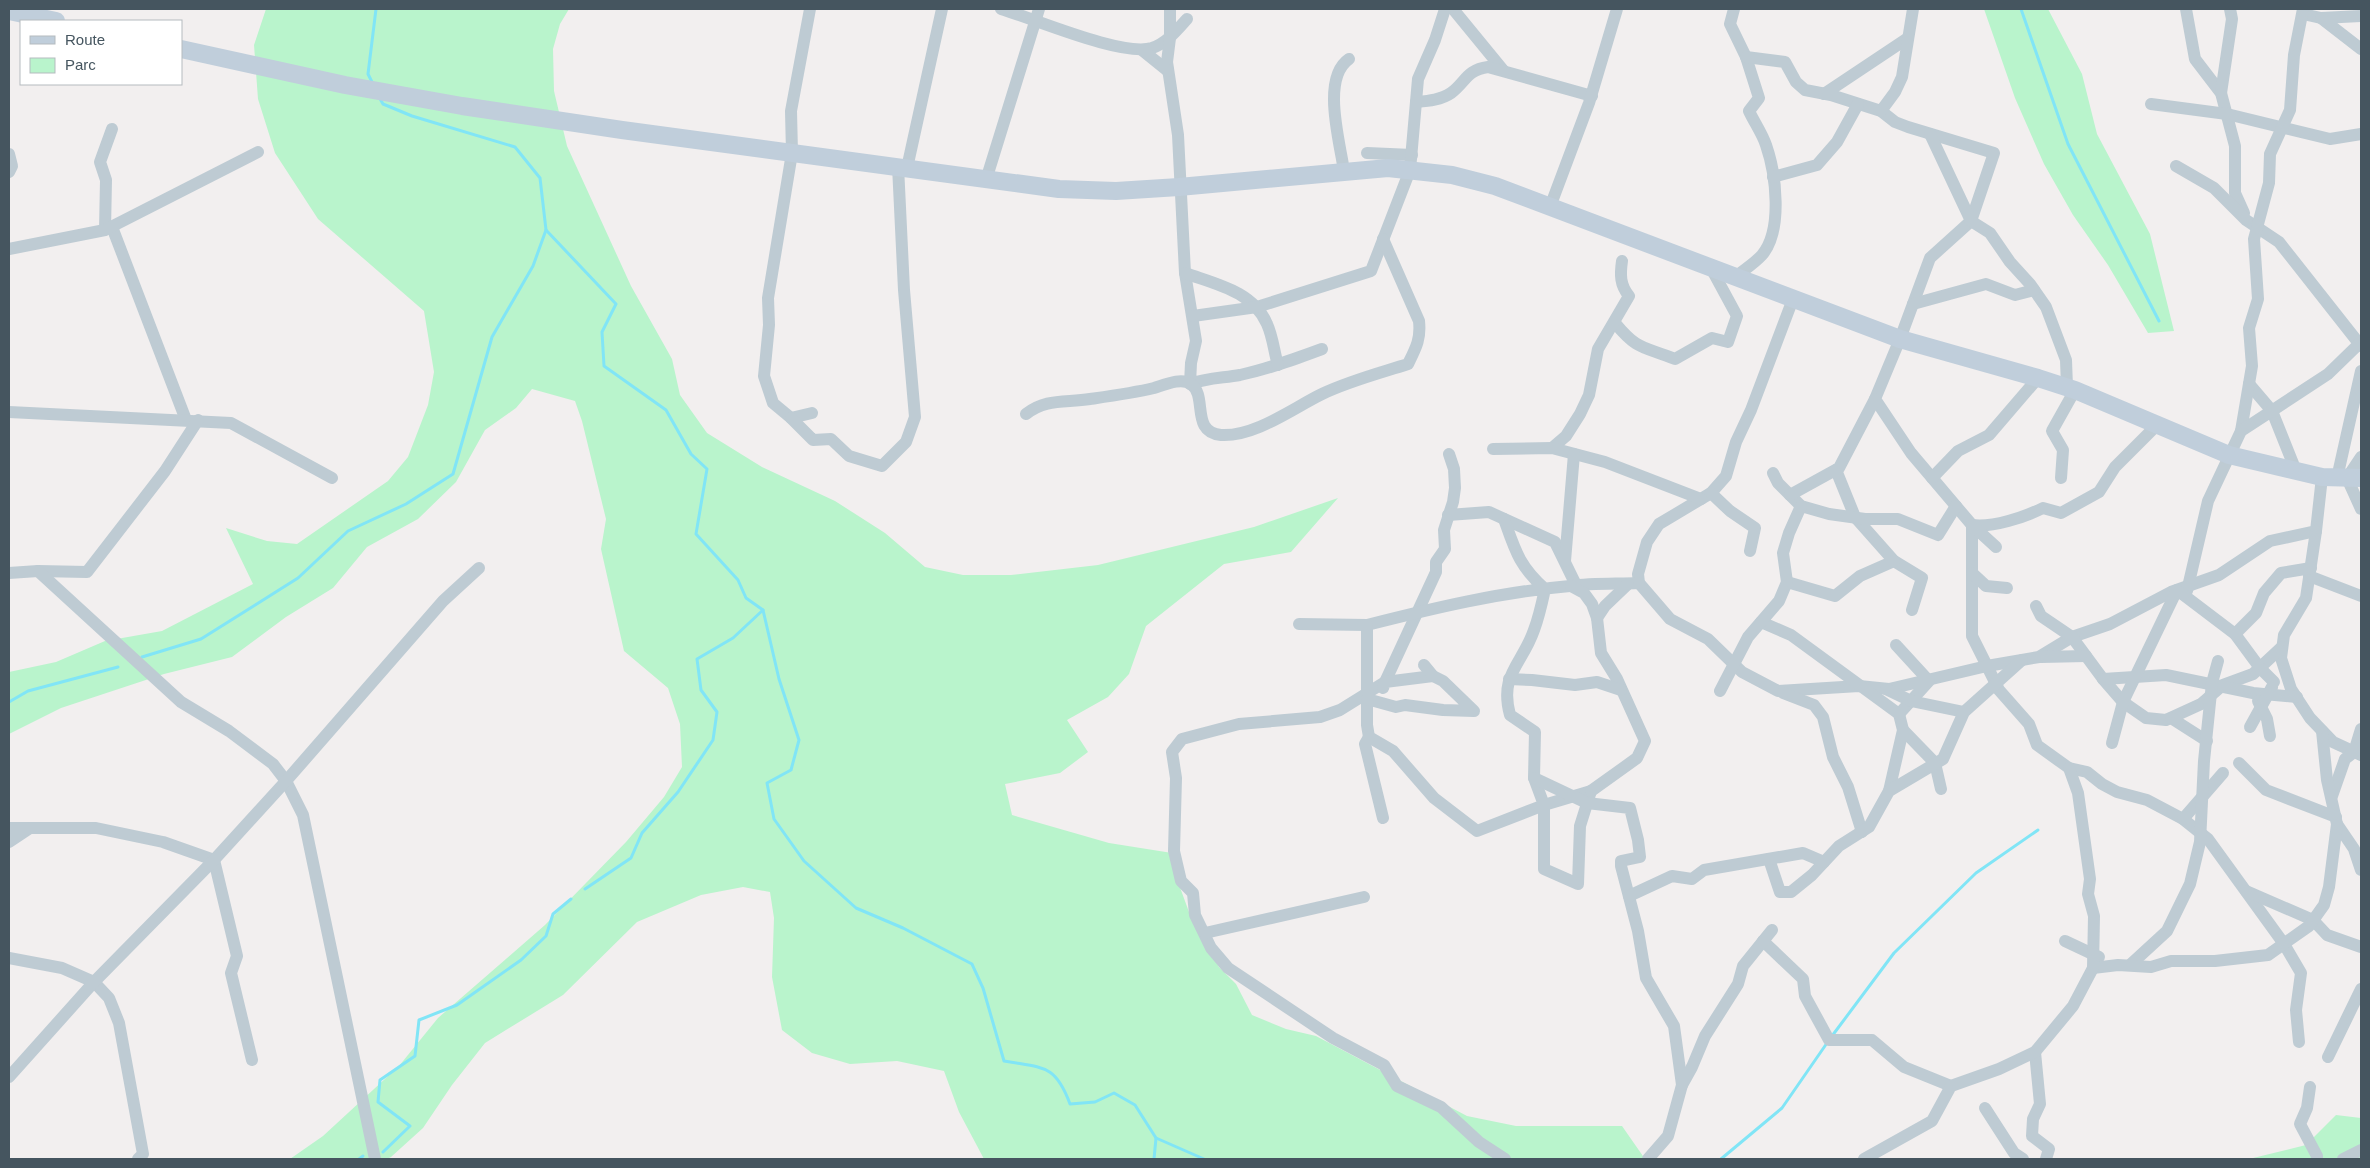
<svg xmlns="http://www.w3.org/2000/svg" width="2370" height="1168" viewBox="0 0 2370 1168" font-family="Helvetica,sans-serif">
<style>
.green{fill:#b9f4cc}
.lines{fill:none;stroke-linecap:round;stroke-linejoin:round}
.stream{stroke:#81e5f6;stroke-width:3}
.street{stroke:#becbd3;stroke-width:12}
.secondary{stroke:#c0cedb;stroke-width:18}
</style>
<rect width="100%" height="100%" fill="#f2efef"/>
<!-- green -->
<g class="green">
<path d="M 266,9 L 569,9 L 560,24 L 553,49 L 554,91 L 567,146 L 631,286 L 672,359 L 680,395 L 707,433 L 762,467 L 835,501 L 885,533 L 925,567 L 963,575 L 1011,575 L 1098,565 L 1254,527 L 1338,498 L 1291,552 L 1224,564 L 1146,626 L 1129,674 L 1108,697 L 1067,720 L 1088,752 L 1060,773 L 1005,784 L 1012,815 L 1109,843 L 1172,853 L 1178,882 L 1189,912 L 1219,967 L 1236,984 L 1252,1015 L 1286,1029 L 1316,1036 L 1467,1116 L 1516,1126 L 1622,1126 L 1645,1159 L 984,1159 L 959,1112 L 944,1071 L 897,1061 L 850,1064 L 812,1053 L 782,1030 L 772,977 L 774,918 L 770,892 L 743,887 L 701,895 L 637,922 L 563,995 L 485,1043 L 452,1085 L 423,1128 L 391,1157 L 387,1159 L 290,1159 L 323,1136 L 399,1066 L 438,1018 L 545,925 L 626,842 L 664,797 L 682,767 L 680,724 L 668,688 L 624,651 L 601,549 L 606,519 L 582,421 L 575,401 L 532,389 L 516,408 L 485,430 L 456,482 L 418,519 L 367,547 L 333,588 L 286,617 L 232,657 L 164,674 L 61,708 L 9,734 L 9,672 L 56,662 L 105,641 L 162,631 L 253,584 L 226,528 L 267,541 L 297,544 L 388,481 L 408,457 L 428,405 L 434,372 L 424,311 L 318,219 L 275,153 L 258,99 L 254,45 Z"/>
<path d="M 1984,9 L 2048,9 L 2082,74 L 2097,134 L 2150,234 L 2174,331 L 2148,333 L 2108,265 L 2073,215 L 2044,164 L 2015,98 Z"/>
<path d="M 2336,1115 L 2361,1118 L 2361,1159 L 2249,1159 L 2306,1145 Z"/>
</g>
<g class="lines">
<!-- stream -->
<g class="stream">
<path d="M 2021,9 L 2068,144 L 2159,321"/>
<path d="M 373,84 L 368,74 L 376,9"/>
<path d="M 379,97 L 383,104 L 412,116 L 515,147 L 540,178 L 546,230 L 616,304 L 602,332 L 604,366 L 666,410 L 691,454 L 707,469 L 696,534 L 738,580 L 746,598 L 763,610 L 779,679 L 799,740 L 791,770 L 767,783 L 774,819 L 804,861 L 856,908 L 903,928 L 972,964 L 983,988 L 1004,1061 C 1042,1068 1055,1063 1070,1104 L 1095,1102 L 1114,1093 L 1135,1105 L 1156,1138 L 1204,1159"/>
<path d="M 142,657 L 201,639 L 298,578 L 348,531 L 406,504 L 453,474 L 492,337 L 533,266 L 546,230"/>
<path d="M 9,702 L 28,691 L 118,667"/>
<path d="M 585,889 L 631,858 L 642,833 L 678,792 L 713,740 L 717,712 L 701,690 L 697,659 L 733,638 L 763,610"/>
<path d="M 1832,1036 L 1894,953 L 1976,873 L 2038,830"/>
<path d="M 383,1152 L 410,1126 L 378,1102 L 380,1080 L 415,1056 L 419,1020 L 457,1005 L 521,960 L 546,936 L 553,914 L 571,899"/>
<path d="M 359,1159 L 363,1156"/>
<path d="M 1154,1159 L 1156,1138"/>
<path d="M 1721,1159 L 1782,1108 L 1827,1043"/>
</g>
<!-- street -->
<g class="street">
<path d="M 810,9 L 791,111 L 792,153 L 768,298 L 769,325 L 764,376 L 773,403 L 791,418 L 812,413"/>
<path d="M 1001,9 C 1035,19 1122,57 1152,48 C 1167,43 1177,30 1187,19"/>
<path d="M 1170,9 L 1170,38 L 1167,62 L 1178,135 L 1185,273 L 1196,341 L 1191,363 L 1190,384 C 1206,378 1223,378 1240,375 C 1268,369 1295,359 1322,349"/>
<path d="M 1453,9 L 1503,70"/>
<path d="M 1734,9 L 1730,24 L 1746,57 L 1759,98 L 1749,111 C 1754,122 1762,133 1766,145 C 1776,174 1783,230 1762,255 C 1755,263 1744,270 1735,277"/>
<path d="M 2186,9 L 2195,59 L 2221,93 L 2235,146 L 2235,193 L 2244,213"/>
<path d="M 2303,14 L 2321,18 L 2361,16"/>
<path d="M 2321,18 L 2361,49"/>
<path d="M 1142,50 L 1168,71"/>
<path d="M 1746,57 L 1785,62 L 1796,82 L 1805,90 L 1831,95 L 1881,111 L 1895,122 L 1908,127 L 1994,153 L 1971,221 L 1930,258 L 1900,339 L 1875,399 L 1911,453 L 1972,525 L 1972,636 L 1999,690 L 2029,724 L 2037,745 L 2069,768 L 2087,772 L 2102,784 L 2117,792 L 2147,800 L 2183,819 L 2208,839 L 2284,944 L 2301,973 L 2296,1010 L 2299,1042"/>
<path d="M 2221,93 L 2232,19 L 2230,9"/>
<path d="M 1824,94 L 1908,38"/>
<path d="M 1416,102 C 1427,101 1441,100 1451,93 C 1466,82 1466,70 1488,67 L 1592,96"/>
<path d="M 2151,104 L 2227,114 L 2330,139 L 2361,134"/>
<path d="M 1881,111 L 1895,92 L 1902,77 L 1913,9"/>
<path d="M 1930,134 L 1971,221 L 1990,233 L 2010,262 L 2030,284 L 2046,307 L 2066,360 L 2067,387"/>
<path d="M 1367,153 L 1412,155"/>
<path d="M 9,154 L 12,166 L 9,172"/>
<path d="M 2176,166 L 2214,188 L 2246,220 L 2279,242 L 2361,346"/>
<path d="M 907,168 L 942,9"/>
<path d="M 1344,171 C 1340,142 1321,78 1349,59"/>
<path d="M 1773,177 L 1817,165 L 1837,142 L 1858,104"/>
<path d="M 986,180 L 1039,9"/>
<path d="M 1550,207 L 1589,103 L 1617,9"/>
<path d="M 112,227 L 186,420"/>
<path d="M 105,230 L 106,180 L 100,162 L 112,129"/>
<path d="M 9,249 L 105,230 L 258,152"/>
<path d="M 1185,273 C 1215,284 1253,291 1267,324 C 1273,337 1274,352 1278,365"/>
<path d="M 1793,299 L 1751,410 L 1736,442 L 1726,476 L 1711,493 L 1659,524 L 1647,542 L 1638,574 L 1639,583 L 1670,619 L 1708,639 L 1742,672 L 1778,691 L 1859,686 L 1889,689 L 1987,666 L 2039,657 L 2072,637 L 2110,624 L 2171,592 L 2219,575 L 2270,541 L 2316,531 L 2322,477"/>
<path d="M 1913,304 L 1986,284 L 2015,295 L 2034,290"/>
<path d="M 1193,316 L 1257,307 L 1371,271 L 1410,170 L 1418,79 L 1435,40 L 1445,9"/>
<path d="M 1615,323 C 1638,351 1643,346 1675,359 L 1712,338 L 1728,342 L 1737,316 L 1711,268"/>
<path d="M 2249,384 L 2272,411 L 2296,471"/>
<path d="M 9,412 L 231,423 L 332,478"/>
<path d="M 1026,414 C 1046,398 1066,403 1090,399 C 1111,396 1133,393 1154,388 C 1164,385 1181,377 1191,384 C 1208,396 1190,432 1221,435 C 1255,437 1293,408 1322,394 C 1349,381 1380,373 1408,364 C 1416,348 1421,339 1419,321 L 1383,239"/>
<path d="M 791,418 L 813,440 L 831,439 L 849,456 L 882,466 L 906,442 L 915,417 L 904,290 L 898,166"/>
<path d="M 2241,431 L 2252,366 L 2249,328 L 2258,299 L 2254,239 L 2269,183 L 2270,154 L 2290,110 L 2294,55 L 2303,9"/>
<path d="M 1552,448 L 1566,436 L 1580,414 L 1589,395 L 1598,349 L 1629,296 C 1620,285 1620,275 1622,261"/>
<path d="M 1493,449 L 1552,448 L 1605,462 L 1701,499"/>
<path d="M 1449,454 L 1454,469 L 1455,488 L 1453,502 L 1444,530 L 1445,549 L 1436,562 L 1436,572 L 1385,682 L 1340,710 L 1320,717 L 1239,724 L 1182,739 L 1172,752 L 1176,778 L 1174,851 L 1181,881 L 1193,893 L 1195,915 L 1211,948 L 1228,968 L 1333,1038 L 1384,1065 L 1397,1086 L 1441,1107 L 1479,1142 L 1505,1159"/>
<path d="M 1836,470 L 1855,517 L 1894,561 L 1922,578 L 1912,610"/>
<path d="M 1773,473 L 1778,483 L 1801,506 L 1829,514 L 1865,519 L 1898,519 L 1938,535 L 1956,506"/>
<path d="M 1932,478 L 1958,451 L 1989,435 L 2038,378"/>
<path d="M 2061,478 L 2063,450 L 2052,431 L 2075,390"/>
<path d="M 2337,478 L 2361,371"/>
<path d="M 2347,478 L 2361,509"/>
<path d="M 2347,478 L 2361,457"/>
<path d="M 1711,493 L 1730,511 L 1755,528 L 1750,551"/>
<path d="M 1790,495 L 1839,468 L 1875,399"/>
<path d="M 1448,515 L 1489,512 L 1555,542 L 1576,585"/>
<path d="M 1504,519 C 1515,550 1519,566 1545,589 C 1542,603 1539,617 1534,630 C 1522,665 1499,674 1510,715 L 1535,732 L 1534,778 L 1544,805 L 1591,791 L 1580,826 L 1578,884 L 1544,869 L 1544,805 L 1477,831 L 1434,798 L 1393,751 L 1369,737 L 1367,725 L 1367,625 C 1434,608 1501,592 1570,586 C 1593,583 1616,584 1639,583"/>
<path d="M 1972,525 C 1992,528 2025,517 2043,508 L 2061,513 L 2099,492 L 2115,467 L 2158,424"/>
<path d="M 1972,525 L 1996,547"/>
<path d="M 2316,531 L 2306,598 L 2284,635 L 2281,658 L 2291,689 L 2310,718 L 2333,742 L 2361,755"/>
<path d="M 1565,561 L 1574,454"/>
<path d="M 38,571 L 87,572 L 165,471 L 198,420"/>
<path d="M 9,573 L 38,571 L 181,702 L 229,731 L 273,764 L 286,781 L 303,815 L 375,1159"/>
<path d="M 1972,573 L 1986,586 L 2007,588"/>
<path d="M 2309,576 L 2361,596"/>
<path d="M 1787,582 L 1835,596 L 1860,576 L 1894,561"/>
<path d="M 1571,586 L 1584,593 L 1592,604 L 1597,618 L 1601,653 L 1617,679 L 1645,741 L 1637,758 L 1591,791"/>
<path d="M 2187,591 L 2208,501 L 2241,431 L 2328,374 L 2361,342"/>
<path d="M 2036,606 L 2041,616 L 2072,637 L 2103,679 L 2123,702 L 2146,718 L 2166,720 L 2201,704 L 2223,685 L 2253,674 L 2282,647"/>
<path d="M 1597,618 L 1605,606 L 1628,584"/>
<path d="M 1761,622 L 1791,635 L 1899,714 L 1903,730 L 1889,791"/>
<path d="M 1299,624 L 1367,625"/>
<path d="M 2235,634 L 2256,613 L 2264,593 L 2281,573 L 2311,568"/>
<path d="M 1896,645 L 1929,681 L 1899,714"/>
<path d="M 2041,657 L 2086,656"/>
<path d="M 1509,679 L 1532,680 L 1575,685 L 1597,682 L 1621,690"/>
<path d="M 2103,679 L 2166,675 L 2253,693 L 2297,697"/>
<path d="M 1383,688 L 1385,682 L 1433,676"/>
<path d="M 1886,689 L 1911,701 L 1964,712"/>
<path d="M 1720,691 L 1748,637 L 1779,601 L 1787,582 L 1783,553 L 1789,533 L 1801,506"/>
<path d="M 1783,693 L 1814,705 L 1823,717 L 1833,757 L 1848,787 L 1862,832"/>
<path d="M 1367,699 L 1396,707 L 1405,705 L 1443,710 L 1474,711 L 1443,681 L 1433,676 L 1424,665"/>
<path d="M 2258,701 L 2267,719 L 2270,736"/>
<path d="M 2171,718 L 2207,741"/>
<path d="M 2250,727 L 2272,687"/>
<path d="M 1903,730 L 1935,763 L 1941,789"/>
<path d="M 1369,737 L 1365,744 L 1383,818"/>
<path d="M 2112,743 L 2123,702 L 2177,590 L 2235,634 L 2260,668 L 2274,682"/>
<path d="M 2239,763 L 2266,790 L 2336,817"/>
<path d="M 1534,778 L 1587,803 L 1630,808 L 1638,840 L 1640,857 L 1621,861 L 1621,866 L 1638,931 L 1646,978 L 1674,1026 L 1682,1085 L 1668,1136 L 1648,1159"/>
<path d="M 2332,796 L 2345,759 L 2354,752 L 2361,729"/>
<path d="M 2183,819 L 2223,773"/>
<path d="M 2337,824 L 2354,849 L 2361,870"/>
<path d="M 9,828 L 30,828"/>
<path d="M 9,842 L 30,828 L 96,828 L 163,842 L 214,860 L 237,956 L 231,973 L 252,1060"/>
<path d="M 1769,859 L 1780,892 L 1791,892 L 1812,875 L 1839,846 L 1869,827 L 1889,791 L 1943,759 L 1964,712 L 2022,660"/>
<path d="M 2246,891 L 2313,920 L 2327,935 L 2361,947"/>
<path d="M 1629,896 L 1672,876 L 1692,879 L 1704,870 L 1803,853 L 1824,862"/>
<path d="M 1205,933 L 1364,897"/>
<path d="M 1763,941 L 1803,979 L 1805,996 L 1829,1040 L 1872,1040 L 1904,1067 L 1951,1086"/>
<path d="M 2065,941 L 2099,957"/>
<path d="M 9,958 L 62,968 L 94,982 L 109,998 L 119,1023 L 143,1154 L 138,1159"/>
<path d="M 2130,965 L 2167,931 L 2190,884 L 2200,842 L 2204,761 L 2212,683 L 2218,661"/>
<path d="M 2093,968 L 2118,965 L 2151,967 L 2171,961 L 2215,961 L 2268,955 L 2309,926 L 2324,905 L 2329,887 L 2337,824 L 2327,780 L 2322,731"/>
<path d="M 2035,1052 L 2040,1104 L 2033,1119 L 2032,1136 L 2049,1149 L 2046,1159"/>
<path d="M 2328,1057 L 2361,989"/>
<path d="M 9,1077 L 94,982 L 214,860 L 286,781 L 443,601 L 479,568"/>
<path d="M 1682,1085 L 1692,1067 L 1705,1036 L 1738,984 L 1743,966 L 1772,930"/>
<path d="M 2310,1087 L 2307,1108 L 2300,1124 L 2317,1156 L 2317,1159"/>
<path d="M 1985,1108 L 2014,1153 L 2023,1159"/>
<path d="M 1864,1159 L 1932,1121 L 1951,1086 L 1999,1069 L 2035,1052 L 2073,1006 L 2093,968 L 2094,916 L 2088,894 L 2090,879 L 2078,793 L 2069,768"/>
<path d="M 2343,1159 L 2361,1150"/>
</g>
<!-- secondary -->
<g class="secondary">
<path d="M 9,11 L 56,21"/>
<path d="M 181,49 L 345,85 L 462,106 L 622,130 L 1059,189 L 1116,191 L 1179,187 L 1388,168 L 1452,175 L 1495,186 L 1900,339 L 2038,378 L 2075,390 L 2229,455 L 2322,477 L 2361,478"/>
</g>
</g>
<!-- border -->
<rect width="2370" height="1168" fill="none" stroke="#45555f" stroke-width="20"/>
<!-- legend -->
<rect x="20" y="20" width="162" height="65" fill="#ffffff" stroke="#b5bbbf"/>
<rect x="30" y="36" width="25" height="8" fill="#c0cedb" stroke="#b5bbbf"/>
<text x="65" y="45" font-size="15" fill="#45555f">Route</text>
<rect x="30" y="58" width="25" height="15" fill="#b9f4cc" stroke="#b5bbbf"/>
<text x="65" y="70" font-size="15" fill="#45555f">Parc</text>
</svg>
